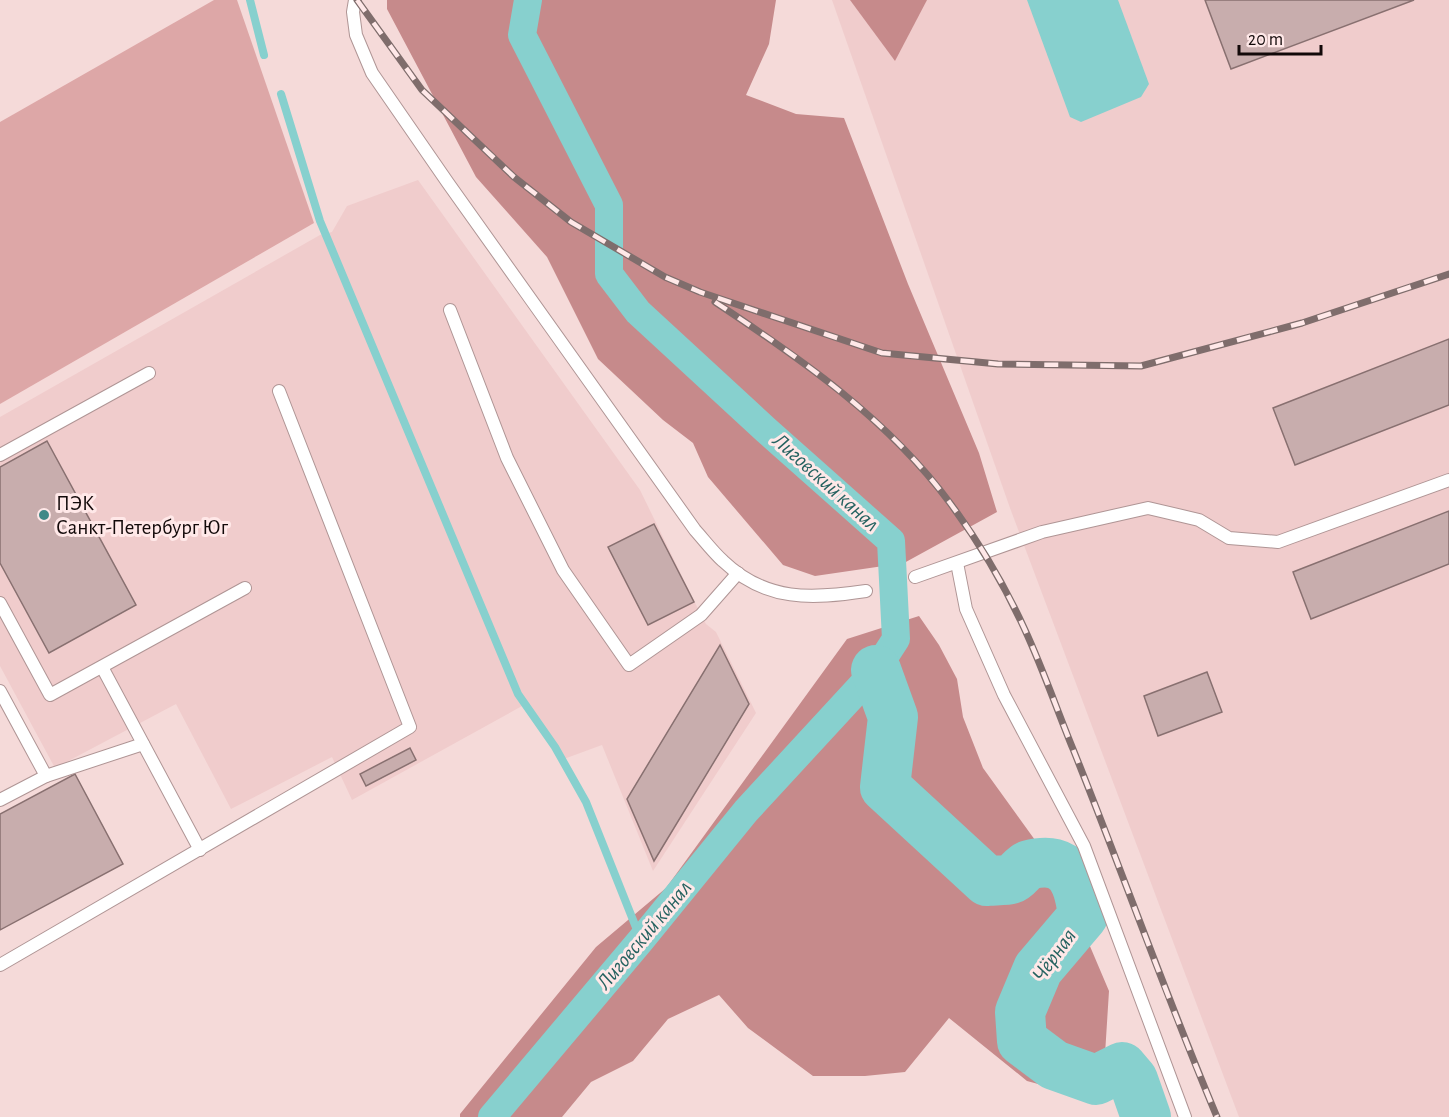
<svg xmlns="http://www.w3.org/2000/svg" width="1449" height="1117" viewBox="0 0 1449 1117" font-family="'Alegreya Sans',sans-serif">
<style>
.built{fill:#f0cccc}
.green{fill:#dda7a7}
.forest{fill:#c68a8b}
.water{fill:#87d0ce}
.lines{fill:none;stroke-linecap:round;stroke-linejoin:round}
.stream{stroke:#87d0ce;stroke-width:8}
.canal{stroke:#87d0ce;stroke-width:28}
.river{stroke:#87d0ce;stroke-width:50}
.building{fill:#c8adad;stroke:#887070;stroke-width:1.5}
.service-casing{stroke:#af9595;stroke-width:14}
.service{stroke:#fff;stroke-width:12}
.rail-casing{stroke:#7f6d6c;stroke-width:7}
.rail{stroke:#ffe8e8;stroke-width:4.5;stroke-dasharray:14;stroke-linecap:butt}
.poi-dot{fill:#418987;stroke:#ffe8e8;stroke-width:2}
.labels{text-anchor:middle;dominant-baseline:central;stroke-width:6;stroke-linejoin:round;paint-order:stroke}
.poi-label{font-size:21px;fill:#120909;stroke:#ffe8e8;text-anchor:start}
.water-label{font-size:22px;font-style:italic;fill:#256260;stroke:#ffe8e8}
</style>
<rect width="100%" height="100%" fill="#f5dad9"/>
<!-- built -->
<g class="built">
<path d="M 832,0 L 1449,0 L 1449,1117 L 1239,1117 L 1010,508 Z"/>
<path d="M 418,180 L 640,490 L 701,615 L 706,624 L 716,632 L 756,713 L 653,871 L 602,745 L 561,760 L 522,706 L 352,800 L 332,757 L 231,809 L 176,704 L 55,768 L 0,666 L 0,417 L 320,235 L 332,232 L 347,206 Z"/>
</g>
<!-- green -->
<path class="green" d="M 214,0 L 237,0 L 314,223 L 0,404 L 0,122 Z"/>
<!-- forest -->
<g class="forest">
<path d="M 387,0 L 776,0 L 769,44 L 746,95 L 796,114 L 844,118 L 908,284 L 979,453 L 997,512 L 904,563 L 815,576 L 783,565 L 708,477 L 693,443 L 663,420 L 598,359 L 547,257 L 476,177 L 387,9 Z"/>
<path d="M 850,0 L 927,0 L 895,61 Z"/>
<path d="M 919,616 L 939,645 L 957,679 L 963,717 L 983,768 L 1040,847 L 1075,871 L 1078,918 L 1109,991 L 1103,1086 L 1086,1097 L 1027,1081 L 949,1018 L 905,1072 L 865,1076 L 813,1076 L 748,1028 L 719,995 L 668,1019 L 633,1061 L 591,1082 L 562,1117 L 460,1117 L 460,1114 L 596,947 L 666,888 L 847,639 Z"/>
</g>
<!-- water -->
<path class="water" d="M 1027,0 L 1118,0 L 1149,84 L 1141,97 L 1081,122 L 1070,117 Z"/>
<g class="lines">
<!-- stream -->
<g class="stream">
<path d="M 250,0 L 264,55"/>
<path d="M 281,94 L 320,221 L 518,694 L 555,747 L 586,802 L 641,940"/>
</g>
<!-- canal -->
<path class="canal" d="M 492,1117 L 641,940 L 746,811 L 876,670 L 896,639 L 891,541 L 766,430 L 638,312 L 609,274 L 609,205 L 522,35 L 528,0"/>
<!-- river -->
<path class="river" d="M 876,670 L 893,717 L 885,787 L 987,881 C 994,880 1004,881 1011,879 C 1018,877 1022,867 1029,865 C 1070,854 1079,883 1083,916 L 1038,969 L 1020,1012 L 1022,1041 L 1054,1065 L 1096,1080 L 1122,1067 L 1133,1080 L 1146,1117"/>
</g>
<!-- building -->
<g class="building">
<path d="M 1205,0 L 1414,0 L 1231,69 Z"/>
<path d="M 1449,339 L 1449,405 L 1295,465 L 1273,408 Z"/>
<path d="M 47,441 L 136,605 L 49,653 L 0,563 L 0,467 Z"/>
<path d="M 1449,511 L 1449,564 L 1311,619 L 1293,572 Z"/>
<path d="M 654,524 L 694,602 L 648,625 L 608,547 Z"/>
<path d="M 720,645 L 749,704 L 654,861 L 627,799 Z"/>
<path d="M 1207,672 L 1222,712 L 1158,736 L 1144,696 Z"/>
<path d="M 410,748 L 416,760 L 366,786 L 360,774 Z"/>
<path d="M 75,774 L 123,864 L 0,930 L 0,814 Z"/>
</g>
<g class="lines">
<!-- service casing -->
<g class="service-casing">
<g id="service">
<path d="M 355,0 L 353,12 L 356,35 L 372,73 L 448,183 L 695,530 C 704,540 713,552 723,561 C 766,602 812,599 866,591"/>
<path d="M 450,310 L 507,458 L 563,570 L 629,665 L 701,615 L 738,573"/>
<path d="M 0,455 L 149,373"/>
<path d="M 957,563 L 966,609 L 1004,695 L 1084,846 L 1185,1117"/>
<path d="M 915,577 L 1042,532 L 1148,508 L 1199,520 L 1229,538 L 1278,542 L 1449,480"/>
<path d="M 0,603 L 50,695 L 245,588"/>
<path d="M 102,667 L 200,850"/>
<path d="M 0,691 L 46,776"/>
<path d="M 0,800 L 46,776 L 143,744"/>
<path d="M 0,965 L 410,727 L 279,391"/>
</g>
</g>
<!-- service -->
<use href="#service" class="service"/>
<!-- rail casing -->
<g class="rail-casing">
<g id="rail">
<path d="M 357,0 L 422,90 L 514,177 L 571,222 L 665,277 L 700,292 L 882,353 L 998,364 L 1141,366 L 1302,323 L 1449,274"/>
<path d="M 715,302 C 801,359 888,419 950,503 C 979,542 1005,586 1025,630 C 1043,669 1057,710 1073,749 C 1122,871 1166,996 1217,1117"/>
</g>
</g>
<!-- rail -->
<use href="#rail" class="rail"/>
</g>
<!-- markers -->
<circle class="poi-dot" cx="44" cy="515" r="6"/>
<g class="labels">
<!-- poi labels -->
<g class="poi-label">
<text x="56" y="503">ПЭК<tspan x="56" dy="24">Санкт-Петербург Юг</tspan></text>
</g>
<!-- water labels -->
<g class="water-label">
<text transform="translate(826 482) rotate(42)">Лиговский канал</text>
<text transform="translate(644 935) rotate(-50)">Лиговский канал</text>
<text transform="translate(1054 955) rotate(-54)">Чёрная</text>
</g>
</g>
<!-- scale -->
<path d="M1239 45v9h82v-9" fill="none" stroke="#120909" stroke-width="3"/>
<text x="1248" y="45" font-size="18" fill="#120909" stroke="#ffe8e8" stroke-width="4.5" paint-order="stroke">20 m</text>
</svg>
